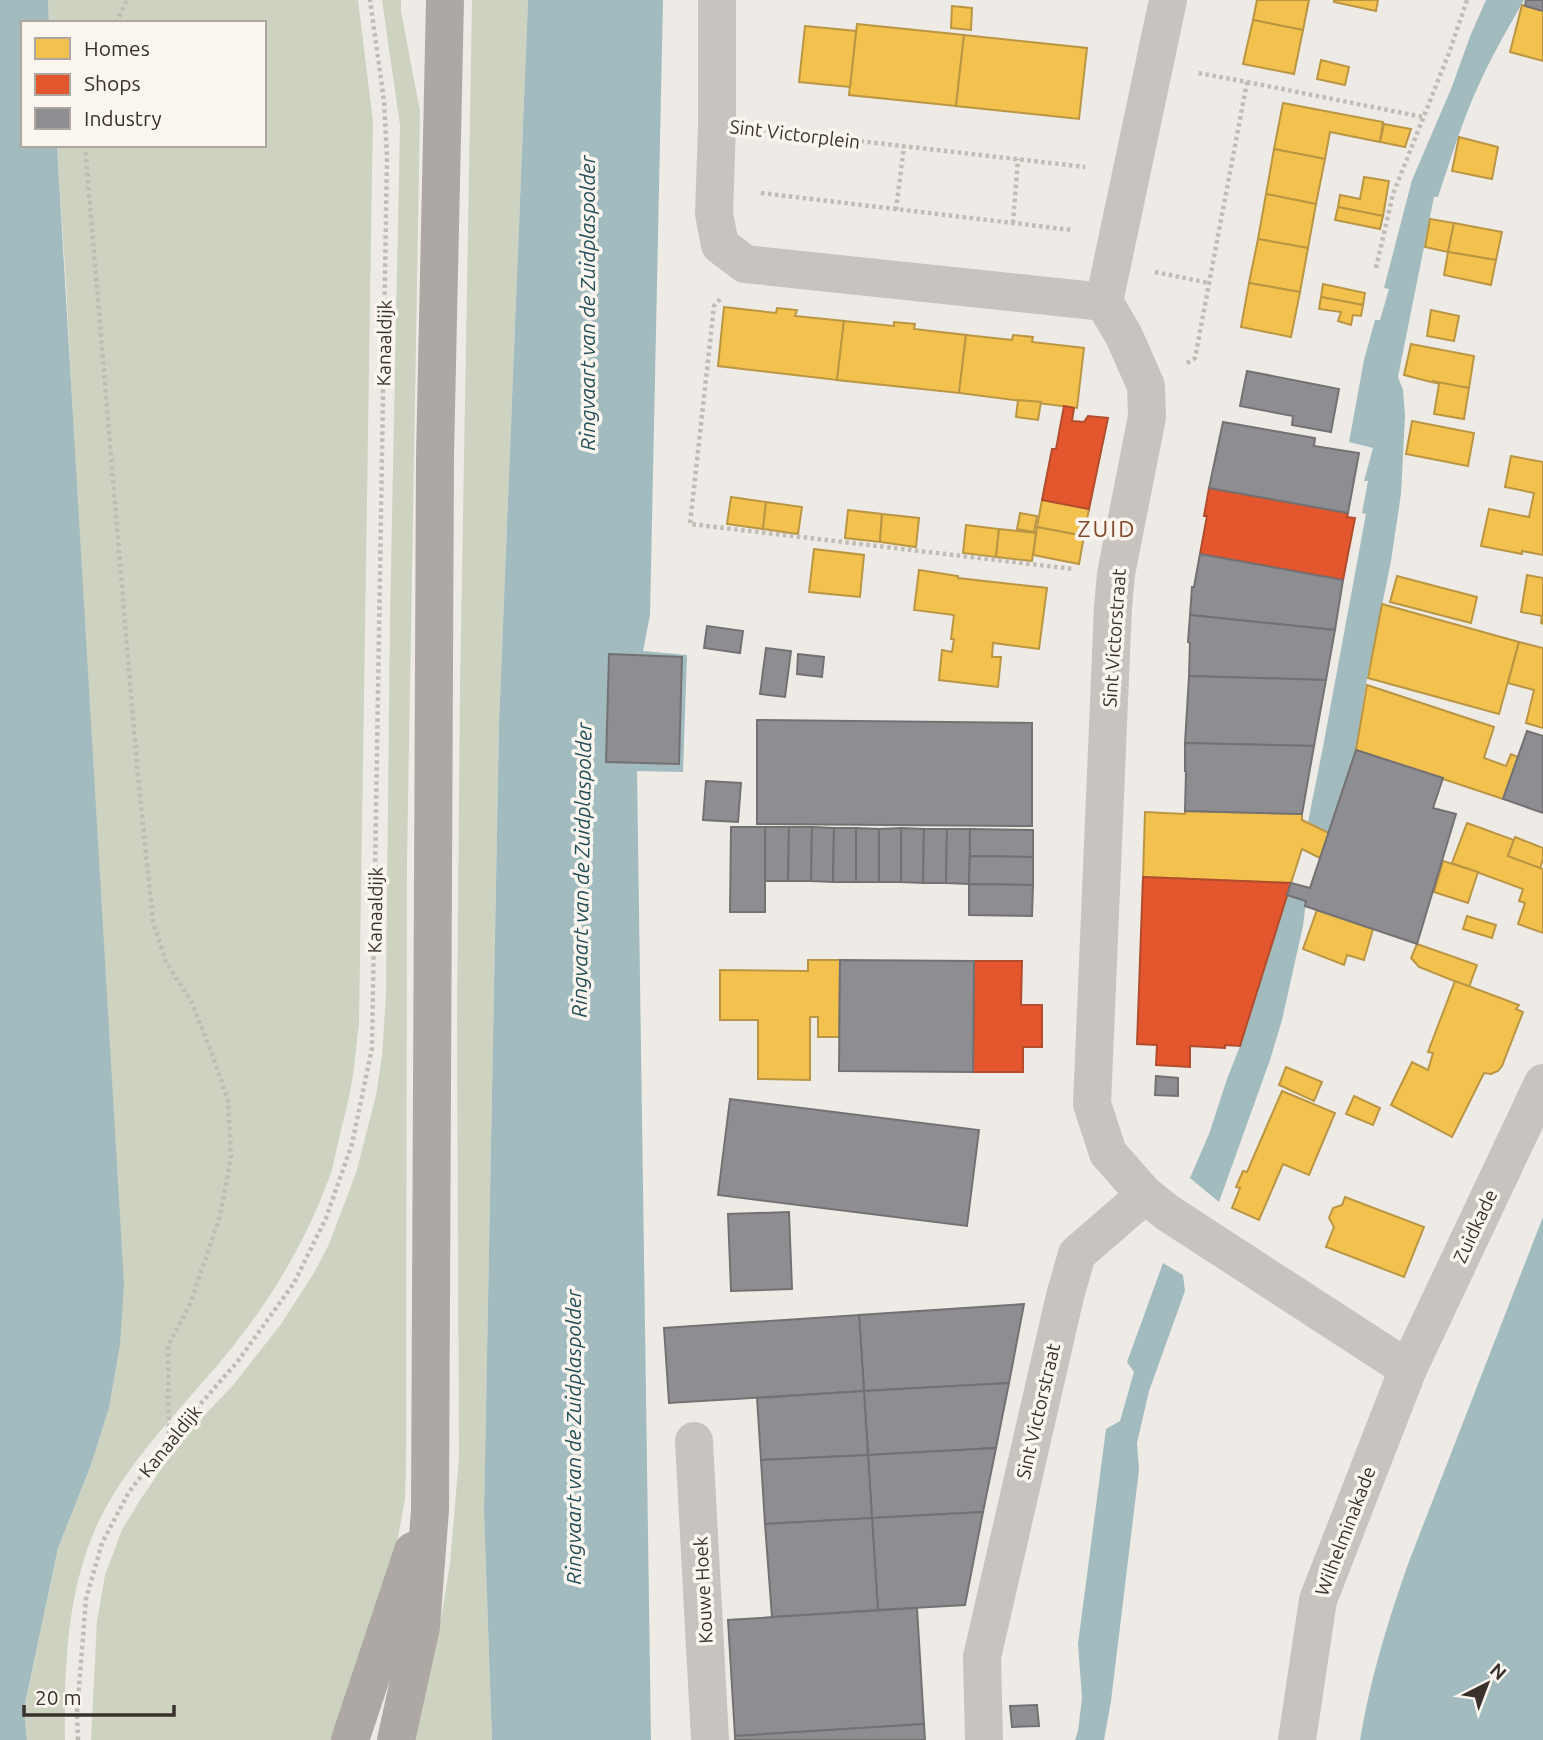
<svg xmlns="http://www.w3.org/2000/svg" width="1543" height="1740" viewBox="0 0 1543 1740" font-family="Ubuntu,sans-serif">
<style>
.green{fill:#ced3c1}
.water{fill:#a2bbbe}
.homes{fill:#f2c14e;stroke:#ba9644;stroke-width:2}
.shops{fill:#e4572e;stroke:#b14c2d;stroke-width:2}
.industry{fill:#8d8d92;stroke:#747173;stroke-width:2}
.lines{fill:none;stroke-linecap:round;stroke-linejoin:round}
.path{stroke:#c1bcb6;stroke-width:4.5;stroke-dasharray:3.5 3.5;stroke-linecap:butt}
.minor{stroke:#c8c3be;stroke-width:38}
.major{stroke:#ada8a3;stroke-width:38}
.labels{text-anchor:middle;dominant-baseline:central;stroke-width:7;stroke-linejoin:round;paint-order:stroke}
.street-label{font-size:19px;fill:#39312c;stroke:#faf5ee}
.water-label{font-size:21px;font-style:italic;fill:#244f58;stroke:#faf5ee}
.quarter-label{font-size:23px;letter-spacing:2px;fill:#82482b;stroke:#faf5ee}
</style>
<rect width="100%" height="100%" fill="#eeebe6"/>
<!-- green -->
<g class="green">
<path d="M 48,0 L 358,0 L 373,121 L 372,173 L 359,1024 C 356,1045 355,1067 351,1087 C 348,1103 344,1118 340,1134 C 337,1146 335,1158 332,1170 C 310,1233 275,1294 234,1345 C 190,1400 132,1455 101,1517 C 67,1585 64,1665 65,1740 L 27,1740 L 24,1710 L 58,1548 L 91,1465 L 109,1408 L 120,1345 L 66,284 L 57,145 L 264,145 L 264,23 L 49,23 Z"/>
<path d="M 382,0 L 401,0 L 401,11 L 420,111 L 407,862 L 406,1463 L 405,1499 L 389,1586 L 334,1740 L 91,1740 L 97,1621 L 105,1575 L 122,1530 L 140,1500 L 182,1439 L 234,1384 L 281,1324 L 314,1273 L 329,1244 L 356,1173 L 376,1095 L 382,1056 L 386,995 L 390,615 L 400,125 Z"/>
<path d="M 472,0 L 528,0 L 499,724 L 484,1512 L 492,1740 L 410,1740 L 441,1619 L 450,1563 L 459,1458 L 457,1022 L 460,688 Z"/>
</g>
<!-- water -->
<g class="water">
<path d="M 0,0 L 48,0 L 49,23 L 23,23 L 23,145 L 57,145 L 124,1284 L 120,1345 L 109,1408 L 91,1465 L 58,1548 L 24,1709 L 27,1740 L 0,1740 Z"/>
<path d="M 528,0 L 663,0 L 650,615 L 643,651 L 687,655 L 683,772 L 637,771 L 651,1740 L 492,1740 L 484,1512 L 499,724 Z"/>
<path d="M 1486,0 L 1524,0 C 1507,30 1490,59 1476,91 C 1461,125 1450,161 1438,197 L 1434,197 L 1398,377 L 1403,390 L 1405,416 L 1401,494 L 1391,561 L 1366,684 L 1356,749 L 1329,833 L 1308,822 L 1323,747 L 1366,514 L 1362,513 L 1368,481 L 1364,481 L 1373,448 L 1349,442 L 1364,360 L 1375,320 L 1380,320 L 1389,289 L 1384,288 L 1412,180 L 1451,89 L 1471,34 Z"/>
<path d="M 1287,895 L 1306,901 L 1303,926 L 1282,1020 L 1270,1060 L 1219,1202 L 1190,1178 L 1209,1134 L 1227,1079 L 1240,1046 Z"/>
<path d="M 1543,1217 L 1543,1740 L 1360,1740 C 1370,1679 1388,1621 1408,1564 Z"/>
<path d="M 1163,1263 L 1183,1275 L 1185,1291 L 1149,1391 L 1137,1443 L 1139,1470 L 1111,1701 L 1104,1740 L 1075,1740 L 1078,1731 L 1082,1698 L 1078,1644 L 1106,1429 L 1120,1421 L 1134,1372 L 1127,1362 Z"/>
</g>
<!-- homes -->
<g class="homes">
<path d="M 1257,0 L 1309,0 L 1303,30 L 1253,20 Z"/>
<path d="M 1334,0 L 1378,0 L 1376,11 L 1334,2 Z"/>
<path d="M 1522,5 L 1543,11 L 1543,61 L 1510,52 Z"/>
<path d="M 952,6 L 972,8 L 971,30 L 951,28 Z"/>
<path d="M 1253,20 L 1303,30 L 1294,74 L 1243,64 Z"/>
<path d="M 857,24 L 964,35 L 956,106 L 849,95 Z"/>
<path d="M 805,26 L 856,31 L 850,87 L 799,82 Z"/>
<path d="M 964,35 L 1087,48 L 1079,119 L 956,106 Z"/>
<path d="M 1321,60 L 1349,67 L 1345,85 L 1317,79 Z"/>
<path d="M 1283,103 L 1383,122 L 1380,142 L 1330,132 L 1325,159 L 1274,149 Z"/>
<path d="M 1384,124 L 1411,129 L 1405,147 L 1380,142 Z"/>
<path d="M 1459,137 L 1498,147 L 1492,179 L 1452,171 Z"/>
<path d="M 1274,149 L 1325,159 L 1316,204 L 1266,194 Z"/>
<path d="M 1364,177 L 1389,181 L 1383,216 L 1338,207 L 1340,195 L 1360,199 Z"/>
<path d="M 1266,194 L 1316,204 L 1308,248 L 1258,239 Z"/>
<path d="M 1338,207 L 1383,216 L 1380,229 L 1335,220 Z"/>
<path d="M 1430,219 L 1454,223 L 1448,252 L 1425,247 Z"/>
<path d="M 1454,223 L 1502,232 L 1496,260 L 1448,252 Z"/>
<path d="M 1258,239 L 1308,248 L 1300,292 L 1249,283 Z"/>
<path d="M 1448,252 L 1496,260 L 1491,285 L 1444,275 Z"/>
<path d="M 1249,283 L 1300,292 L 1291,337 L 1241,327 Z"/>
<path d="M 1323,284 L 1365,293 L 1363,305 L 1321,297 Z"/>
<path d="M 1321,297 L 1363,305 L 1361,316 L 1353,315 L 1351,325 L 1338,321 L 1341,312 L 1319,309 Z"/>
<path d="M 724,307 L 776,313 L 777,308 L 797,310 L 795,316 L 844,321 L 837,380 L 718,366 Z"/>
<path d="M 1431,310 L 1459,316 L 1454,341 L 1427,336 Z"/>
<path d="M 844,321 L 894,326 L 894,322 L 915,324 L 914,329 L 966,335 L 959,393 L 837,380 Z"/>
<path d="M 966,335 L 1012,340 L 1013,335 L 1033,337 L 1032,342 L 1084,348 L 1077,408 L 959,393 Z"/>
<path d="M 1411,344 L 1474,356 L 1469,388 L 1431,382 L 1404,375 Z"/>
<path d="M 1432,381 L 1469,388 L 1464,419 L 1434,414 L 1439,384 Z"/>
<path d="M 1018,400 L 1041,402 L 1038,420 L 1016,417 Z"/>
<path d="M 1412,421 L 1474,433 L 1468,466 L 1406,454 Z"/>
<path d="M 1511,456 L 1543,462 L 1543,555 L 1522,551 L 1522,554 L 1481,546 L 1489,509 L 1529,517 L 1534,493 L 1505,487 Z"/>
<path d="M 731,497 L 766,502 L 763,529 L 727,524 Z"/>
<path d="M 1042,500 L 1089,509 L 1084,536 L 1037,527 Z"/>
<path d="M 766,502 L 802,507 L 798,534 L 763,529 Z"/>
<path d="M 848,510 L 882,514 L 880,542 L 845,538 Z"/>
<path d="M 1020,513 L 1037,516 L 1034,532 L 1017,529 Z"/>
<path d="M 882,514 L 919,518 L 916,547 L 880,542 Z"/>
<path d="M 966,525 L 999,529 L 996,557 L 963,553 Z"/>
<path d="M 1037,527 L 1084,536 L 1079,564 L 1033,555 Z"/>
<path d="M 999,529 L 1036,533 L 1032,561 L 996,557 Z"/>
<path d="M 814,549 L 864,555 L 860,597 L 809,592 Z"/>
<path d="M 919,570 L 958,576 L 958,578 L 1047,588 L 1039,649 L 993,643 L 992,657 L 1001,657 L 998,687 L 939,680 L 942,650 L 952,652 L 954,639 L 951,639 L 954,615 L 914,610 Z"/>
<path d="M 1527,575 L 1543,578 L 1543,624 L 1541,623 L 1542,616 L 1521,612 Z"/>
<path d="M 1397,576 L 1477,597 L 1471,623 L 1390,602 Z"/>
<path d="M 1382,604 L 1519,642 L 1499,714 L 1368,678 Z"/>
<path d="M 1519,642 L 1543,648 L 1543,728 L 1526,723 L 1534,690 L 1508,683 Z"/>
<path d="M 1367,685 L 1494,727 L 1484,758 L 1506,766 L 1511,754 L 1518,757 L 1503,799 L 1356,750 Z"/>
<path d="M 1185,811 L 1302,814 L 1302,820 L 1329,833 L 1320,858 L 1302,849 L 1291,883 L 1143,877 L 1145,812 L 1185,814 Z"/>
<path d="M 1467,823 L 1514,840 L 1508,856 L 1543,869 L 1543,933 L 1518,924 L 1525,903 L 1519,901 L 1523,889 L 1452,863 Z"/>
<path d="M 1515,837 L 1543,848 L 1543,859 L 1540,868 L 1508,856 Z"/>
<path d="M 1443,861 L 1478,872 L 1468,903 L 1434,892 Z"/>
<path d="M 1317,910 L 1373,929 L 1364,960 L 1347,955 L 1344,965 L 1303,949 Z"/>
<path d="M 1467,916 L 1496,925 L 1492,938 L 1463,929 Z"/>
<path d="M 1417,944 L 1477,965 L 1469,987 L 1419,967 L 1411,958 Z"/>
<path d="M 808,960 L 840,960 L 839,1037 L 818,1037 L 818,1017 L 810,1017 L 810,1080 L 758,1079 L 758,1020 L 720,1020 L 720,970 L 808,971 Z"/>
<path d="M 1455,981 L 1519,1005 L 1516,1009 L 1523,1012 L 1502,1066 L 1498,1071 L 1491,1074 L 1484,1073 L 1452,1137 L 1391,1105 L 1412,1062 L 1428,1070 L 1433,1053 L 1428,1052 Z"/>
<path d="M 1286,1067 L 1322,1082 L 1314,1101 L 1279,1085 Z"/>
<path d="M 1282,1091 L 1335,1113 L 1309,1175 L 1283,1164 L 1259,1220 L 1232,1208 L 1240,1188 L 1236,1187 L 1243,1171 L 1247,1172 Z"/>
<path d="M 1354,1096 L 1380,1108 L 1373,1125 L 1346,1114 Z"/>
<path d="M 1345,1197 L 1424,1227 L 1404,1277 L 1326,1247 L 1334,1227 L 1329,1218 L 1333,1208 L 1342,1205 Z"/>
</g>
<!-- shops -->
<g class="shops">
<path d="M 1064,406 L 1074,408 L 1072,421 L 1084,422 L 1088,416 L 1108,418 L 1089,509 L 1042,500 L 1052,449 L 1056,449 Z"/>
<path d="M 1209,488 L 1348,513 L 1347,517 L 1355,518 L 1343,580 L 1200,554 L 1207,516 L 1204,516 Z"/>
<path d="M 1143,877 L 1291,883 L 1240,1046 L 1225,1045 L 1225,1048 L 1190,1046 L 1190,1067 L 1156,1065 L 1157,1045 L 1137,1044 Z"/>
<path d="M 974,961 L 1022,961 L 1021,1005 L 1042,1005 L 1042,1047 L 1023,1047 L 1023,1072 L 973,1072 Z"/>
</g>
<!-- industry -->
<g class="industry">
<path d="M 1526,0 L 1543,0 L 1543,11 L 1525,6 Z"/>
<path d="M 1247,371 L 1339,389 L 1331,432 L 1292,425 L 1293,416 L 1240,406 Z"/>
<path d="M 1223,422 L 1315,438 L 1314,446 L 1359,453 L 1348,513 L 1209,488 Z"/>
<path d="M 1200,554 L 1343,580 L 1335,630 L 1190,615 L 1192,587 L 1194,587 Z"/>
<path d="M 1190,615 L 1335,630 L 1326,680 L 1189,676 L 1190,643 L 1188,642 Z"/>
<path d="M 707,626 L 743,631 L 740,653 L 704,648 Z"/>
<path d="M 766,648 L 791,651 L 785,697 L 760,694 Z"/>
<path d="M 609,654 L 682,657 L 679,764 L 606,762 Z"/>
<path d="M 798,654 L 824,657 L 822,677 L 797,674 Z"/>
<path d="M 1189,676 L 1326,680 L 1314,746 L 1185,743 Z"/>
<path d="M 757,720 L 1032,723 L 1032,826 L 757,824 Z"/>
<path d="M 1527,731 L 1543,736 L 1543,813 L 1503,799 Z"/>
<path d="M 1185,743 L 1314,746 L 1302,814 L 1185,811 L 1186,771 L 1185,771 Z"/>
<path d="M 1356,750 L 1443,778 L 1433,808 L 1456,814 L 1417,944 L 1305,906 L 1306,901 L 1287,895 L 1291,883 L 1310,888 Z"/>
<path d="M 706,781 L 741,783 L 738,822 L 703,820 Z"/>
<path d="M 731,827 L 765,827 L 765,912 L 730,912 Z"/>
<path d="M 765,827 L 789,827 L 788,881 L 765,881 Z"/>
<path d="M 789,827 L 812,827 L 811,881 L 788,881 Z"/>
<path d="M 812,827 L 834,828 L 833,882 L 811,881 Z"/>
<path d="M 834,828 L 856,828 L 856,882 L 833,882 Z"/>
<path d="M 856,828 L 879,829 L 879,882 L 856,882 Z"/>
<path d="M 901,828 L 924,829 L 923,883 L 901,882 Z"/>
<path d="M 901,828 L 901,882 L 879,882 L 879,829 Z"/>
<path d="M 924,829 L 947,829 L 946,883 L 923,883 Z"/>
<path d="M 947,829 L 970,829 L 969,884 L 946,883 Z"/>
<path d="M 970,829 L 1033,830 L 1033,857 L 970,856 Z"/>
<path d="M 970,856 L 1033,857 L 1033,885 L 969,884 Z"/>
<path d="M 969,884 L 1033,885 L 1032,916 L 969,915 Z"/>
<path d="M 840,960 L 974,961 L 973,1072 L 839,1071 Z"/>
<path d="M 1156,1076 L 1178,1078 L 1178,1096 L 1155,1095 Z"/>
<path d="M 730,1099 L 979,1130 L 967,1226 L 718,1195 Z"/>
<path d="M 789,1212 L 792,1289 L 731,1291 L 728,1214 Z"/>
<path d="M 1024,1304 L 1009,1383 L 864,1391 L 859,1315 Z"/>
<path d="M 859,1315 L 864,1391 L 669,1403 L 664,1328 Z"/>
<path d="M 1009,1383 L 996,1448 L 868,1455 L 864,1391 Z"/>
<path d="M 864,1391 L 868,1455 L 761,1460 L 757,1398 Z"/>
<path d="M 996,1448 L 983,1512 L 872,1518 L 868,1455 Z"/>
<path d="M 868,1455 L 872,1518 L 765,1524 L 761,1460 Z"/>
<path d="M 983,1512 L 965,1605 L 878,1610 L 872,1518 Z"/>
<path d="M 872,1518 L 878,1610 L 772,1617 L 765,1524 Z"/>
<path d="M 917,1608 L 924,1724 L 735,1736 L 728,1620 Z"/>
<path d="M 1037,1705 L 1039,1726 L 1012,1727 L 1010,1706 Z"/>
<path d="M 924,1724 L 925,1740 L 735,1740 L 735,1736 Z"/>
</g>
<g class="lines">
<!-- path -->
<g class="path">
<path d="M 116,23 L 127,0"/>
<path d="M 1247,82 L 1423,117"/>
<path d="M 763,130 L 1085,167"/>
<path d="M 85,145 L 137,766 L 153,922 L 166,962 L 191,1001 L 211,1051 L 228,1100 L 231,1157 L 220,1216 L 190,1304 L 168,1346 L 169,1439"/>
<path d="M 761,193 L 1072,230"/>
<path d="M 896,210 L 904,146"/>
<path d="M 1013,223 L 1018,159"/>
<path d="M 1376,268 L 1393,194 L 1449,53 L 1467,0"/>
<path d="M 1155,272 L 1209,283"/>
<path d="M 720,299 L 714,306 L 690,524 L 1073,569"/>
<path d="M 1187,363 L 1195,358 L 1247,82 L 1198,73"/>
<path d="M 78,1740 L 77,1712 L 86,1599 L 102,1543 L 129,1492 L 169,1440 L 238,1361 L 294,1283 L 326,1218 L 352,1144 L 372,1048 L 387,157 L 384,101 L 370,0"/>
</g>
<!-- minor -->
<g class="minor">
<path d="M 717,0 L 717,125 L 714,214 L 720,245 L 745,264 L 1104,302"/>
<path d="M 1168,0 L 1104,302 L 1124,336 L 1146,386 L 1147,417 L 1116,574 L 1113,607 L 1092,1104 L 1108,1153 L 1145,1195 L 1168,1213 L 1408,1369"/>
<path d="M 694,1441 L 710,1740"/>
<path d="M 984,1740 L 982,1657 L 1065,1296 L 1077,1254 L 1145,1195"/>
<path d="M 1297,1740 L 1318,1600 L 1408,1369 L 1543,1083"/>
</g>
<!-- major -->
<g class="major">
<path d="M 350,1740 L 413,1551"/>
<path d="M 396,1740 L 421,1627 L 430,1510 L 435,456 L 445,0"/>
</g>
</g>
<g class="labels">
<!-- street labels -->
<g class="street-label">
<text transform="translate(795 134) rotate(7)">Sint Victorplein</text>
<text transform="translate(384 343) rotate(-89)">Kanaaldijk</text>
<text transform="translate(1114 638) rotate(-86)">Sint Victorstraat</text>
<text transform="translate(375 910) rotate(-89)">Kanaaldijk</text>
<text transform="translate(1475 1226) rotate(-65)">Zuidkade</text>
<text transform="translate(1038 1411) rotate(-77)">Sint Victorstraat</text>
<text transform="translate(170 1441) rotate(-51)">Kanaaldijk</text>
<text transform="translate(1345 1531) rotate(-69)">Wilhelminakade</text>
<text transform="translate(703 1590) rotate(-93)">Kouwe Hoek</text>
</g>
<!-- water labels -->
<g class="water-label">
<text transform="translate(587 303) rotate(-90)">Ringvaart van de Zuidplaspolder</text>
<text transform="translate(581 870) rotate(-89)">Ringvaart van de Zuidplaspolder</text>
<text transform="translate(573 1437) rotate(-90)">Ringvaart van de Zuidplaspolder</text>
</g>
<!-- quarter labels -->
<g class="quarter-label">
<text x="1107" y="528">ZUID</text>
</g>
</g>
<!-- legend -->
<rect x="21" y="21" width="245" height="126" fill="#faf5ee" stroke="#ada7a0" stroke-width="2"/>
<rect x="35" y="38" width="35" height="21" fill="#f2c14e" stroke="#ada7a0" stroke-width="2"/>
<text x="84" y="56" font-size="21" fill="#39312c">Homes</text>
<rect x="35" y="74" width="35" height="21" fill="#e4572e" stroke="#ada7a0" stroke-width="2"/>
<text x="84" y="91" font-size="21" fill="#39312c">Shops</text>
<rect x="35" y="108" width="35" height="21" fill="#8d8d92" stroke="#ada7a0" stroke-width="2"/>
<text x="84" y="126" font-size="21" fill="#39312c">Industry</text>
<!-- north arrow -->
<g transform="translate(1487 1684) rotate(42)" stroke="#faf5ee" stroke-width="5" paint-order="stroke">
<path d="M0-5L12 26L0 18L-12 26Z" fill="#39312c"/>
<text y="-10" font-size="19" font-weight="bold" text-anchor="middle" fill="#39312c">N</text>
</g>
<!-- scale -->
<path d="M24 1705v10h150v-10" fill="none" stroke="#39312c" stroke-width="3.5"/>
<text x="35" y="1705" font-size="21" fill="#39312c" stroke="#faf5ee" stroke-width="5" paint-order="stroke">20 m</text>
</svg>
